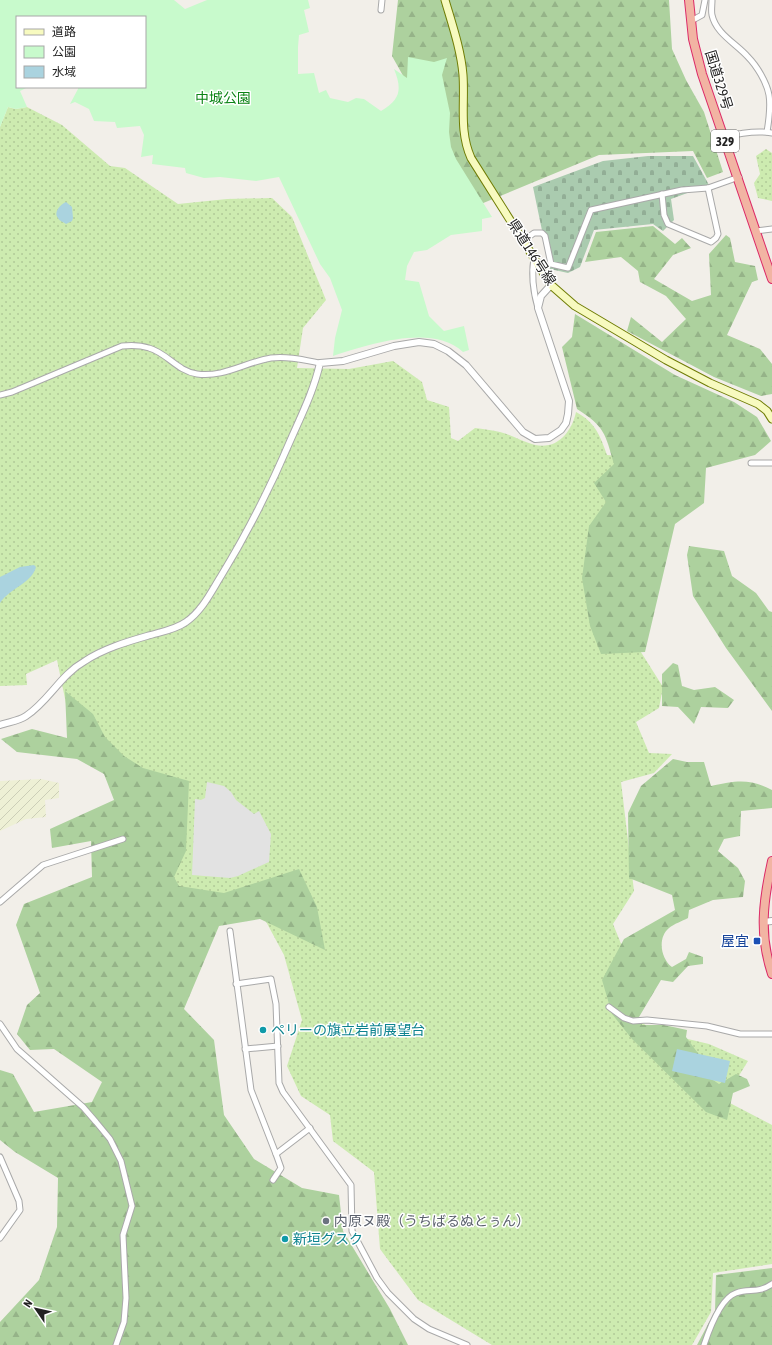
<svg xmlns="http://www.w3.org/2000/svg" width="772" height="1345" viewBox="0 0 772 1345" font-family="'Asap Condensed','Noto Sans JP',sans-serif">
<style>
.farmland{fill:url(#farmland-furrows)}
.grass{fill:url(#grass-dots)}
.forest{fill:url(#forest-firs)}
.cemetery{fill:url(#cemetery-stones)}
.park{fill:#c8facc}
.parking{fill:#e2e2e2}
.water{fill:#aad3df}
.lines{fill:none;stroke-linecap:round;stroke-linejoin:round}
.minor-casing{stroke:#a9a9a9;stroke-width:7}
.tertiary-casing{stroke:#a9a9a9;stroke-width:8}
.secondary-casing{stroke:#707d05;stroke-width:9}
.trunk-casing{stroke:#dc2a67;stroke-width:10}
.minor{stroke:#fff;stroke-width:5}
.tertiary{stroke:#fff;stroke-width:6}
.secondary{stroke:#f7fabf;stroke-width:7}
.trunk{stroke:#f2b4a3;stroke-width:8}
.transit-dot{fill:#1a4fb4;stroke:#fff;stroke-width:1.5}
.culture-dot{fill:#0f9aa8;stroke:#fff;stroke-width:1.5}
.worship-dot{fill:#6b7280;stroke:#fff;stroke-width:1.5}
.labels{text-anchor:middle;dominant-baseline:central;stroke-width:3;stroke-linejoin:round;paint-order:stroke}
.shield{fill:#fff;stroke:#646464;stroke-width:1}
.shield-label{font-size:13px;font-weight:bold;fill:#222}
.street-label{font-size:14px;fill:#222;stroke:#fff}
.park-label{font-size:14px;fill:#0c8416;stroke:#fff}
.transit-label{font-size:14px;fill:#164399;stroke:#fff;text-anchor:end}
.culture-label{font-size:14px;fill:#0d838f;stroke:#fff;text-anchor:start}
.worship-label{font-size:14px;fill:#5b616d;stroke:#fff;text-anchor:start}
</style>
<defs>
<pattern id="farmland-furrows" width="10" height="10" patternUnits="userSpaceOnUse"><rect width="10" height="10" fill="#eef0d5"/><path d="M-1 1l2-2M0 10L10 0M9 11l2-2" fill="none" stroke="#ccceb7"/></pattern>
<pattern id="grass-dots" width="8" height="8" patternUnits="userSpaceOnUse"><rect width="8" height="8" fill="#cdebb0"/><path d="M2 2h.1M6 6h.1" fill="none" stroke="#b0c997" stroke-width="1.8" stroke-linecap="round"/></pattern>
<pattern id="forest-firs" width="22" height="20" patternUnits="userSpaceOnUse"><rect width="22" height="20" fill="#add19e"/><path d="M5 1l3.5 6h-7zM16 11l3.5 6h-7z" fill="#95b388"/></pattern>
<pattern id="cemetery-stones" width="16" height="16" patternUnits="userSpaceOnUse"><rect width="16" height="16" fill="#aacbaf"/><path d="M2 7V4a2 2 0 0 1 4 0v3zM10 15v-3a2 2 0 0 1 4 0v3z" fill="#92ae96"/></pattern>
</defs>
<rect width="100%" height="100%" fill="#f2efe9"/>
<!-- farmland -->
<path class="farmland" d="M 41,779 L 59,783 L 59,798 L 45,800 L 46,817 L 26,819 L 0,831 L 0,781 Z"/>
<!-- grass -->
<g class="grass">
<path d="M 8,107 L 16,109 L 27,107 L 62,125 L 110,166 L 125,168 L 178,204 L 227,199 L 272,198 L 292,217 L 326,300 L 303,328 L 297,368 L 349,369 L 393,361 L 422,382 L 427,400 L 449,407 L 451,438 L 458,441 L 475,428 C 483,429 492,430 500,432 C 512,435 523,442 535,445 C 558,450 572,431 576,412 C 595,422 600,435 607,455 L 628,457 L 639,649 L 663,687 L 659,708 L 636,722 L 649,753 L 672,754 L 654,773 L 621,782 L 634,891 L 613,924 L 624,951 L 617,1005 L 654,1031 L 709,1044 L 748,1061 L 724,1100 L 772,1125 L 772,1264 L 713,1273 L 711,1312 L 692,1345 L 492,1345 L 418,1300 L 380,1249 L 374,1172 L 333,1141 L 330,1115 L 301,1096 L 287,1066 L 302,1020 L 284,955 L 263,916 L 167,885 L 174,859 L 69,718 L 57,660 L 26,674 L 27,685 L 0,686 L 0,127 Z"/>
<path d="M 766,149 L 772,153 L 772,201 L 758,198 L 754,183 L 760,174 L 756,156 Z"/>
</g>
<!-- forest -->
<g class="forest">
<path d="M 398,0 L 669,0 L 672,49 L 686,80 L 704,112 L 723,172 L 707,178 L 693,151 L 599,155 L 476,206 L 392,56 Z"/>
<path d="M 653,226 L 675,244 L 682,238 L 691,248 L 673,255 L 654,279 L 692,301 L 711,295 L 709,254 L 726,235 L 730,238 L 735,262 L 755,266 L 758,280 L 752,282 L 727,335 L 760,349 L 772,364 L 772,394 L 761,396 L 714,377 L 627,331 L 631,317 L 662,342 L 686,319 L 666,296 L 640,282 L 638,271 L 621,257 L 585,262 L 596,232 Z"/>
<path d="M 575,314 L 675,375 L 734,402 L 757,417 L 771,441 L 755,455 L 706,468 L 704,503 L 675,524 L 645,652 L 601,654 L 590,626 L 582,578 L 589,526 L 606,502 L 594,483 L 614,464 C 605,433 605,427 577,409 L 562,347 L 572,337 Z"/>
<path d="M 689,546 L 724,551 L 732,576 L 756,593 L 769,611 L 772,612 L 772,711 L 726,648 L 693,596 L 687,555 Z"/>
<path d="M 673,663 L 678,665 L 682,686 L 694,690 L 715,687 L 734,700 L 728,708 L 701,707 L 694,724 L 678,707 L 662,706 L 662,674 Z"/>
<path d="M 65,691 L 93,714 L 105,737 L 124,756 L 143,768 L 189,781 L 186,851 L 174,877 L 179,886 L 224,893 L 299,869 L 317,907 L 325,950 L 260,919 L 219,926 L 184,1009 L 214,1040 L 224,1115 L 254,1159 L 302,1188 L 339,1195 L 343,1231 L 390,1309 L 408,1345 L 0,1345 L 0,1322 L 39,1280 L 57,1227 L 58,1178 L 15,1152 L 0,1140 L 0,1070 L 13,1074 L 34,1112 L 92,1102 L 102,1082 L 54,1049 L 30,1050 L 17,1034 L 27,1005 L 40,993 L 16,925 L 24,904 L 92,877 L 91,841 L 52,848 L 50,829 L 114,800 L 104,774 L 77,759 L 17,752 L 1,739 L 32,729 L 67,738 Z"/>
<path d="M 673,759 L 687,762 L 704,762 L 711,786 C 736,781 748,778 772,790 L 772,808 L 741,811 L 740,836 L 724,839 L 718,851 L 738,868 L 745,881 L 743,897 L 713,900 L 689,910 L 688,918 C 682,921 674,924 669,928 C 657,938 661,959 672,967 L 686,959 L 689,952 L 703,957 L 703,964 L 688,966 L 673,982 L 661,980 L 639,1017 L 642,1025 L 664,1025 L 687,1030 L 686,1037 L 703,1060 L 704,1074 L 719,1084 L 736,1074 L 747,1079 L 750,1086 L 733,1093 L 727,1120 L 706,1112 L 632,1039 L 612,1014 L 602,980 L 624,939 L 675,910 L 672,895 L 629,878 L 628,813 L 641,786 Z"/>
<path d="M 772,1268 L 772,1345 L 697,1345 L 715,1311 L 716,1275 Z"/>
</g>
<!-- cemetery -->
<path class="cemetery" d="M 648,156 L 693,156 L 709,185 L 671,199 L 674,220 L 663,231 L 653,224 L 594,230 L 580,267 L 568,273 L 550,269 L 533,187 L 603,161 Z"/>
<!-- park -->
<path class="park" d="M 0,0 L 174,0 L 185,9 L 207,0 L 308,0 L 310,8 L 304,10 L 309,32 L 299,35 L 298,47 L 298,74 L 314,73 L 319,93 L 326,90 L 330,98 L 348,102 L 356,98 L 364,99 L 381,111 C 401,99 402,89 394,69 L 407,78 L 408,57 L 434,62 L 447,58 L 442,75 L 450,113 L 449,132 L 451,147 L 456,159 L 492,217 L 482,219 L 482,231 L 451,235 L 427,250 L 414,252 L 407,266 L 405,280 L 419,282 L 429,316 L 444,331 L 464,326 L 469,350 L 463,352 C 432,323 368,345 333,356 L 335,338 L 342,310 L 330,278 L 320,264 L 279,177 L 256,181 L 220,177 L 204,178 L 186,173 L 185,168 L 152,164 L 153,155 L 141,157 L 144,135 L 140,126 L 117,128 L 115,122 L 94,121 L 89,109 L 75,102 L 70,104 L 78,89 L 78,87 L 145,87 L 145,17 L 17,17 L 17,87 L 28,87 L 20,91 L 27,107 L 16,109 L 8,107 L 0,127 Z"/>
<!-- parking -->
<path class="parking" d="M 207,782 L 224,786 L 231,792 L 236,800 L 254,814 L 259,811 L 271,834 L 269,862 L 238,876 L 230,878 L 192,875 L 195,799 L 201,800 L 205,798 Z"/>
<!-- water -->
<g class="water">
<path d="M 66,202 L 72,207 L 73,218 L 72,221 L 66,224 C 64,222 59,221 58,218 C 53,212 61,204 66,202 Z"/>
<path d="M 34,565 L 36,567 C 32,583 10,588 0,603 L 0,577 L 20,567 Z"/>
<path d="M 677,1049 L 730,1061 L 725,1083 L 672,1071 Z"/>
</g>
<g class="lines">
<!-- minor casing -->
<g class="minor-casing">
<g id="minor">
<path d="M 712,0 C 712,5 711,11 712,15 C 716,34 737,44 748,57 C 757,66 767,83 769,95 C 771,107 769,120 767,132"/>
<path d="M 381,10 L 382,0"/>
<path d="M 691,21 L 702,15 L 705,0"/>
<path d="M 724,137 C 740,133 756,130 772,133"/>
<path d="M 662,194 L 664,215 L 668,224 L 711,242 L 716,238 L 718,234 L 708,188"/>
<path d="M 756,231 L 772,229"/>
<path d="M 523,241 L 534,233 L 542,233 L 545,236 L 551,264 L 568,268 L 591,210 L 682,190 L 708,188 L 739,177"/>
<path d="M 534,258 C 531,276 533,291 538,308"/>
<path d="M 0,395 L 12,392 L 122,346 C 131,345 140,345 149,348 C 167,353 177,371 197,374 C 223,378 246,362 271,358 C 287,356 304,360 320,363"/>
<path d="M 751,463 L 772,463"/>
<path d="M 0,902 L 43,865 L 123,839"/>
<path d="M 230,931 L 251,1090 L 276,1154"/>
<path d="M 236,984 L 271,979 L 276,1004 L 279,1083 L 283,1092 L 351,1185 L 352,1231 L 377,1278 L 388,1293 L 414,1319 L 429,1329 L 467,1345"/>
<path d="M 609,1007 L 624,1018 L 633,1021 L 647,1020 L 707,1026 L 740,1034 L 772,1034"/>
<path d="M 0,1024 L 17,1049 L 83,1107 L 96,1122 L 110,1139 L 121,1161 L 132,1206 L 123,1235 L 126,1298 L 124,1322 L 116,1345"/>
<path d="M 245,1049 L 278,1046"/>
<path d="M 0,1157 L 19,1201 L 20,1210 L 0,1238"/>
<path d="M 273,1180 L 281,1168 L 276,1154 L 310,1128"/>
<path d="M 704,1345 C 709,1330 721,1298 736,1293 C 750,1288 757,1294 772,1284"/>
</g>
</g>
<!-- tertiary casing -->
<g class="tertiary-casing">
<g id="tertiary">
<path d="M 0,725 C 8,722 19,721 26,716 C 49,701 60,675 85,661 C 103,649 126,642 147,636 C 160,632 175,630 186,622 C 202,611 211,592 221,576 C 248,532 271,486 291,439 C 302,414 314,390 320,363 L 343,361 L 394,346 L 419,342 L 434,344 L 448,351 L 466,365 L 523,432 L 535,439 L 549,438 L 561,430 L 566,423 L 568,414 L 569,401 L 538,308 L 541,296 L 551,285"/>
<path d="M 763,922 L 772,921"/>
</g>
</g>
<!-- secondary casing -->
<g class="secondary-casing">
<path id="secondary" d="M 445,0 C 452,24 461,50 463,75 C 465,104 459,131 471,158 L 551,285 L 575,306 L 666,360 L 710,383 L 758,404 L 767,411 L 772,419"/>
</g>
<!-- trunk casing -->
<g class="trunk-casing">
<g id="trunk">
<path d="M 689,0 L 693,39 L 702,74 L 772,279"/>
<path d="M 772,861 C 763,902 759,934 772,974"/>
</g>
</g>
<!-- minor -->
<use href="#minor" class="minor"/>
<!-- tertiary -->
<use href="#tertiary" class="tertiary"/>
<!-- secondary -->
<use href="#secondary" class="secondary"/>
<!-- trunk -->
<use href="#trunk" class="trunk"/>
</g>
<!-- markers -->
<rect class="transit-dot" x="753" y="937" width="8" height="8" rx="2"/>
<g class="culture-dot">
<circle cx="263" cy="1030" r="4"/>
<circle cx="285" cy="1239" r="4"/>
</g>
<circle class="worship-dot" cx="326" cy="1221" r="4"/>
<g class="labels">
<!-- shield labels -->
<rect class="shield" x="711" y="130" width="28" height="22" rx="3"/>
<g class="shield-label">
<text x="725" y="141">329</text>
</g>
<!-- street labels -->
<g class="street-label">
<text transform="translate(719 80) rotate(73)">国道329号</text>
<text transform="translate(532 252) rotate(57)">県道146号線</text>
</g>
<!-- park labels -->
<g class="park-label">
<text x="223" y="98">中城公園</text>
</g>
<!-- transit labels -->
<g class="transit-label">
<text x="749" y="941">屋宜</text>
</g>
<!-- culture labels -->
<g class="culture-label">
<text x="271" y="1030">ペリーの旗立岩前展望台</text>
<text x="293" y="1239">新垣グスク</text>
</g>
<!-- worship labels -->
<g class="worship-label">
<text x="334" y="1221">内原ヌ殿（うちばるぬとぅん）</text>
</g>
</g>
<!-- legend -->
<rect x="16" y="16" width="130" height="72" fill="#ffffff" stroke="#a7a7a7"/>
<rect x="24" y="29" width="20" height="6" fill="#f7fabf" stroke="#a7a7a7"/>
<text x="52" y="36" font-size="12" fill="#222222">道路</text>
<rect x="24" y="46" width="20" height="12" fill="#c8facc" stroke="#a7a7a7"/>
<text x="52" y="56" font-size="12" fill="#222222">公園</text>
<rect x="24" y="66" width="20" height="12" fill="#aad3df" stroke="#a7a7a7"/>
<text x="52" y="76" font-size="12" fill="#222222">水域</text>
<!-- north arrow -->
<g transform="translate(36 1309) rotate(304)" stroke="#ffffff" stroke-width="3" paint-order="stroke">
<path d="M0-3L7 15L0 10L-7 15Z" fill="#222222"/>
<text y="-6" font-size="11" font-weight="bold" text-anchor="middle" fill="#222222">N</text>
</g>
</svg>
